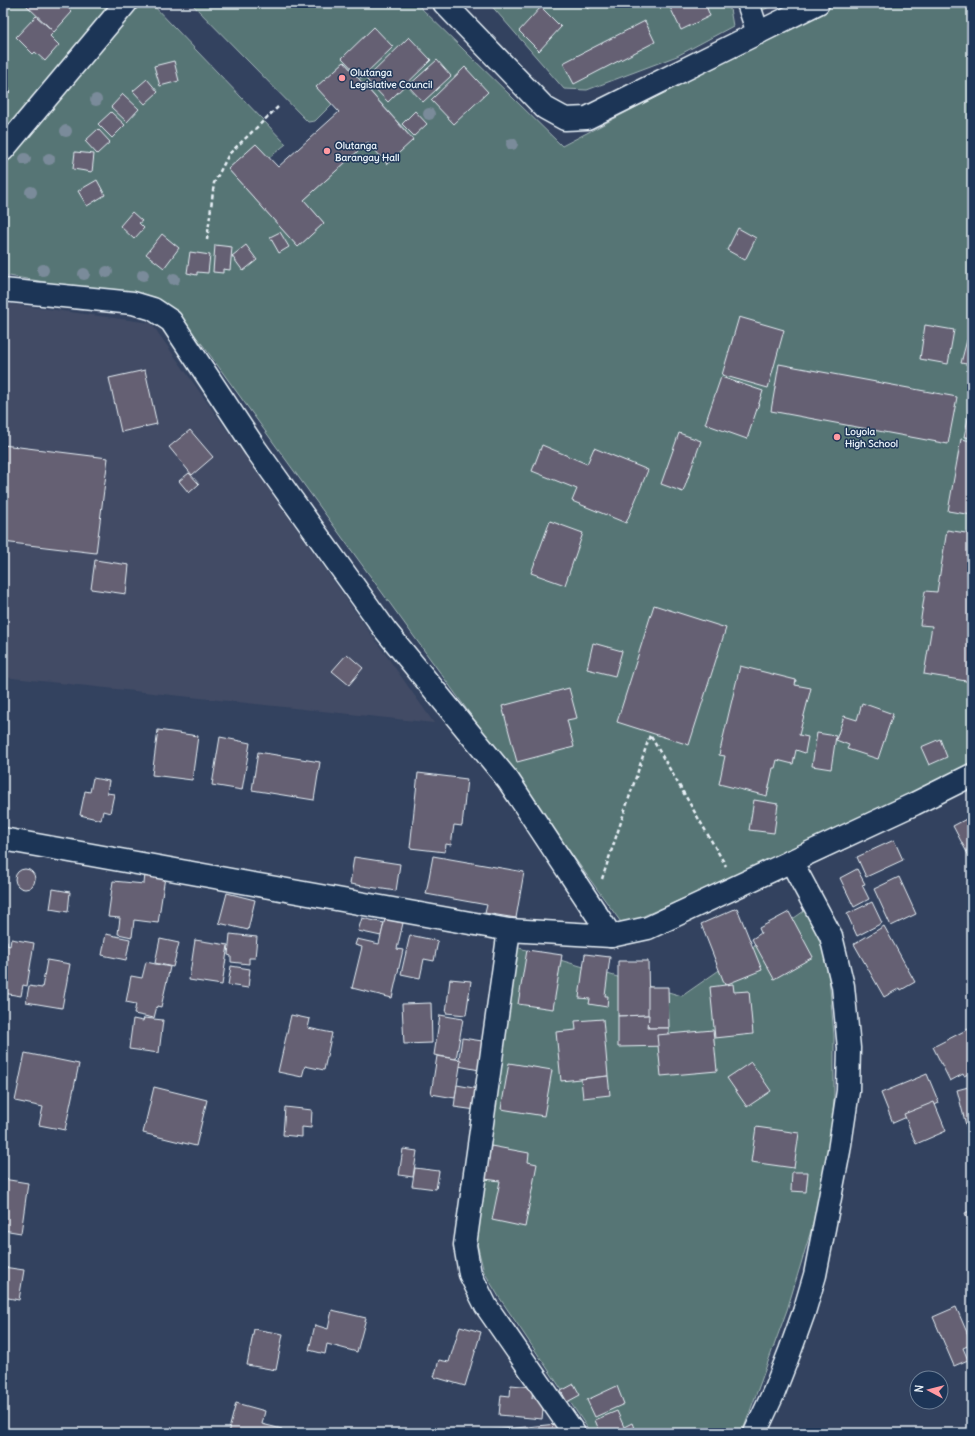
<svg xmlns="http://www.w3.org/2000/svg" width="975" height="1436" viewBox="0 0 975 1436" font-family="Delius,sans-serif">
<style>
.built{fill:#424b65}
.green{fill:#577574;stroke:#a0b3b6}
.building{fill:#656173;stroke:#e8f1f8}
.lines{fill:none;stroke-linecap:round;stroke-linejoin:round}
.street-casing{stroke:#e8f1f8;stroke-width:25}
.secondary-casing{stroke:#e8f1f8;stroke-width:25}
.path{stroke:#e8f1f8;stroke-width:2.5;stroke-dasharray:4 3;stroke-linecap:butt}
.street{stroke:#1d3557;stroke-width:22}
.secondary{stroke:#1d3557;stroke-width:22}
.tree{fill:#7a8b9a}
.poi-dot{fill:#ff9aa2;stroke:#1d3557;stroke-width:1.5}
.labels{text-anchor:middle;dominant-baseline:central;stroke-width:3;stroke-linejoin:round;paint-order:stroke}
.poi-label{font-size:10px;font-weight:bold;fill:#e8f1f8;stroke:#1d3557;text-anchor:start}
</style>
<rect width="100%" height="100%" fill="#33425f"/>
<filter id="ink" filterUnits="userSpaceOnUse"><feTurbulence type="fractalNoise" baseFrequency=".025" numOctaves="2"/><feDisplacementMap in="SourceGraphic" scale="8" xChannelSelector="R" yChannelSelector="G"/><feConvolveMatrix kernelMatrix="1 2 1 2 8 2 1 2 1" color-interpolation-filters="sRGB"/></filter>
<g filter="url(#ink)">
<!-- built -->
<path class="built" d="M 3,303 L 151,323 L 434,723 L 3,677 Z"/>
<!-- green -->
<g class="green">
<path d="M 3,3 L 110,3 L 3,135 Z"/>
<path d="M 133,3 L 151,3 L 286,144 L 269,158 L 256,144 L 228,169 L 298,247 L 324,223 L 304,200 L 368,142 L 387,163 L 413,139 L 344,62 L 317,87 L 332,104 L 315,121 L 308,122 L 191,3 L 416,3 L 562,146 L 835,3 L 972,3 L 972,765 L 924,793 L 623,925 L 202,344 L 164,302 L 3,275 L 3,159 Z"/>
<path d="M 489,3 L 729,3 L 733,26 L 677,56 L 587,90 L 564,89 Z"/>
<path d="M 759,3 L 778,3 L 763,10 Z"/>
<path d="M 807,909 L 827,954 L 834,1036 L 834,1126 L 819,1204 L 787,1310 L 742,1433 L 591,1433 L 499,1297 L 484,1272 L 476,1240 L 516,947 L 682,996 Z"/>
</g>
<!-- building -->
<g class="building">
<path d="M 26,3 L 63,3 L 72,12 L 54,32 L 25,4 Z"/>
<path d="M 582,3 L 595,3 L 588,9 Z"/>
<path d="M 604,3 L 615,3 L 609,8 Z"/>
<path d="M 668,3 L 705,3 L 710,16 L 681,30 Z"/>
<path d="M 541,7 L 561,27 L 539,51 L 519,31 Z"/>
<path d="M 36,16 L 54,32 L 50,36 L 59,45 L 45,61 L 35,52 L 33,54 L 16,37 Z"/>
<path d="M 645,21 L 655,42 L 574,84 L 563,63 Z"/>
<path d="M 374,27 L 393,47 L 361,78 L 342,58 Z"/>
<path d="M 409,37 L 431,60 L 388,102 L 366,79 Z"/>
<path d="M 437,60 L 451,76 L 423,102 L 408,86 Z"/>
<path d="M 174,61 L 179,81 L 160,86 L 154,66 Z"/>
<path d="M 344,62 L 413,140 L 387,164 L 368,142 L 304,200 L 324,223 L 298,247 L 228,169 L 256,144 L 278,167 L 339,112 L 316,87 Z"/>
<path d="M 465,67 L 488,92 L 454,124 L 431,100 Z"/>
<path d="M 147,79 L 158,92 L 145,104 L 133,91 Z"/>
<path d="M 3,83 L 11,91 L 3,99 Z"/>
<path d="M 123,94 L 139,109 L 127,122 L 111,107 Z"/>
<path d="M 415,111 L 427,124 L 414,136 L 402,124 Z"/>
<path d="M 111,112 L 125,125 L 112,138 L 98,124 Z"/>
<path d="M 98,129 L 110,142 L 97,154 L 85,141 Z"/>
<path d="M 75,152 L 94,154 L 92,172 L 73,169 Z"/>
<path d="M 97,180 L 105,195 L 87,206 L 78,191 Z"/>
<path d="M 132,212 L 142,221 L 139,223 L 144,228 L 134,239 L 120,226 Z"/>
<path d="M 738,228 L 756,238 L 745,260 L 727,250 Z"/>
<path d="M 280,232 L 289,247 L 279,253 L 270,237 Z"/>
<path d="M 162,234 L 179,248 L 164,268 L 146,254 Z"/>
<path d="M 215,245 L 232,247 L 230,270 L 223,269 L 223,273 L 213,272 Z"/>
<path d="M 246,245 L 257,260 L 243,271 L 232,256 Z"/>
<path d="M 190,252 L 210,255 L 208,273 L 197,272 L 197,275 L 187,273 Z"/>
<path d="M 739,317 L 784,330 L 768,388 L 722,375 Z"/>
<path d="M 925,325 L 954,330 L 948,364 L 920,359 Z"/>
<path d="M 967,340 L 972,341 L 972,365 L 961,363 Z"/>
<path d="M 779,364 L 957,397 L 948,444 L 771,411 Z"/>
<path d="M 145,370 L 157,424 L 121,432 L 109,378 Z"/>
<path d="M 721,377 L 763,391 L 747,439 L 705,424 Z"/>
<path d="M 969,414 L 972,414 L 972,438 L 964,437 Z"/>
<path d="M 190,430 L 213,457 L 192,475 L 169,447 Z"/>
<path d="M 679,433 L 701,441 L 683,492 L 661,484 Z"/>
<path d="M 961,439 L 972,441 L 972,515 L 948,511 Z"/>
<path d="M 3,445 L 108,458 L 96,553 L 3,542 Z"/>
<path d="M 542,445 L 587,464 L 594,448 L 648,470 L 626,523 L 572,501 L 577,489 L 532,471 Z"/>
<path d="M 189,473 L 199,484 L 189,493 L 179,481 Z"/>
<path d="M 550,521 L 583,533 L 565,585 L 531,573 Z"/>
<path d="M 947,530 L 972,534 L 972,682 L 924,674 L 932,626 L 920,625 L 925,591 L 937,592 Z"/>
<path d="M 95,560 L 129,565 L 126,594 L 91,589 Z"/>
<path d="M 654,605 L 726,628 L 689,745 L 617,722 Z"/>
<path d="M 593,643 L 622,651 L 615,676 L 587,669 Z"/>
<path d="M 347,654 L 363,668 L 349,685 L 332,671 Z"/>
<path d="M 740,666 L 796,680 L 795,685 L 811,688 L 799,735 L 808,737 L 805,753 L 796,750 L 793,764 L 777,760 L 775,768 L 773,768 L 767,796 L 719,784 L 725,756 L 719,755 Z"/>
<path d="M 569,688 L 577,718 L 567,720 L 574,747 L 517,762 L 502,706 Z"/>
<path d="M 862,703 L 893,714 L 878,759 L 847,749 L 849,745 L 836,740 L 844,716 L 857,720 Z"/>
<path d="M 158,730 L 198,736 L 192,780 L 152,775 Z"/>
<path d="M 817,733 L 836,736 L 831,769 L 812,766 Z"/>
<path d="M 220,737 L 250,743 L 242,790 L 212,785 Z"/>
<path d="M 940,739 L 947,757 L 929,765 L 921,747 Z"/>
<path d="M 258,752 L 320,762 L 314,800 L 252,790 Z"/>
<path d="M 418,773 L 467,779 L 462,826 L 454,825 L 451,845 L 446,844 L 445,852 L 410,848 Z"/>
<path d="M 93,778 L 109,781 L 107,793 L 114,794 L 110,813 L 103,811 L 101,820 L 80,815 L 85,791 L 90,792 Z"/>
<path d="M 754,800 L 778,804 L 774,833 L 749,830 Z"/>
<path d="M 972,816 L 972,859 L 971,860 L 953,826 Z"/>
<path d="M 894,840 L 903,860 L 866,877 L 857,857 Z"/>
<path d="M 433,856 L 524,872 L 516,918 L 485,913 L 487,905 L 426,894 Z"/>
<path d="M 354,857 L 400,864 L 396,891 L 350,884 Z"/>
<circle cx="25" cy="879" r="10"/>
<path d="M 857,869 L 865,884 L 862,885 L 869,899 L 854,907 L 840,878 Z"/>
<path d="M 145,874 L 165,877 L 158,923 L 134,920 L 132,937 L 118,934 L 120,918 L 108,917 L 113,881 L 144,884 Z"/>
<path d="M 899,877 L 916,914 L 891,926 L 874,889 Z"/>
<path d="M 53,889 L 70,892 L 68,912 L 50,909 Z"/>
<path d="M 227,893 L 255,900 L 248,930 L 219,923 Z"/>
<path d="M 872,902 L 882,923 L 857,936 L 847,914 Z"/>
<path d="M 737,908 L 762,970 L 725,985 L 701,924 Z"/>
<path d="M 789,912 L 813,957 L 774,979 L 752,939 L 761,933 L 759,928 Z"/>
<path d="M 362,918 L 384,923 L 381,936 L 358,931 Z"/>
<path d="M 385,919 L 403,923 L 397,949 L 403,950 L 392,998 L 352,988 L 362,947 L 355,945 L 357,939 L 379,944 Z"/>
<path d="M 884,926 L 915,982 L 901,990 L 900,988 L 884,997 L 854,944 Z"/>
<path d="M 106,934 L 130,939 L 126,960 L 102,955 Z"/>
<path d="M 230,934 L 257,937 L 255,958 L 249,958 L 249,964 L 231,962 L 231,956 L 228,955 Z"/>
<path d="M 410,935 L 438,941 L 434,961 L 424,959 L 420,978 L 401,974 Z"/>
<path d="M 11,939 L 34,943 L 27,986 L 23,985 L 21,996 L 3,993 L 3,997 L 3,940 L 7,941 L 7,945 L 10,946 Z"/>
<path d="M 160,939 L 179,943 L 173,967 L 155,963 Z"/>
<path d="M 195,940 L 228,945 L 222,985 L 189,980 Z"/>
<path d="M 527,950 L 562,955 L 553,1009 L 518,1004 Z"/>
<path d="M 585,954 L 610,957 L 605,996 L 608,996 L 607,1007 L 589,1004 L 590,999 L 579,998 Z"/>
<path d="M 47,960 L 70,964 L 62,1008 L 26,1002 L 29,986 L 42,988 Z"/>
<path d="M 618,961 L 648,961 L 649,1015 L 618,1016 Z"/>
<path d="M 146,962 L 170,967 L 161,1007 L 157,1006 L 154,1018 L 134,1014 L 136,1004 L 126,1002 L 131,976 L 142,978 Z"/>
<path d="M 231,966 L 250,969 L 248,988 L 228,985 Z"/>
<path d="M 450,979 L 471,981 L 466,1015 L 446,1013 Z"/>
<path d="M 733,984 L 734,992 L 749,991 L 753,1034 L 715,1038 L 710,987 Z"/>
<path d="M 648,987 L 668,987 L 669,1028 L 648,1028 Z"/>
<path d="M 431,1003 L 432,1043 L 404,1044 L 402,1004 Z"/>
<path d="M 291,1015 L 310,1019 L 308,1028 L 332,1033 L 324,1070 L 305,1066 L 302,1077 L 278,1072 Z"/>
<path d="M 440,1015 L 463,1019 L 456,1059 L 434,1055 Z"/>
<path d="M 649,1015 L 648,1028 L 669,1028 L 669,1046 L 618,1047 L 618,1016 Z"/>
<path d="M 144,1018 L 163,1020 L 159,1053 L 129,1049 L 133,1019 L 143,1021 Z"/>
<path d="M 603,1019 L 608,1076 L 561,1081 L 556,1032 L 576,1030 L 575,1021 Z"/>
<path d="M 972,1027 L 972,1072 L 964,1076 L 963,1074 L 950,1081 L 933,1047 Z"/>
<path d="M 713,1030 L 717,1071 L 661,1076 L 657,1035 Z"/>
<path d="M 462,1038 L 489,1042 L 485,1071 L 458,1066 Z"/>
<path d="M 25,1053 L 79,1064 L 65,1130 L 39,1125 L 43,1107 L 15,1101 Z"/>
<path d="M 437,1056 L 461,1060 L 455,1098 L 431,1094 Z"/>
<path d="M 751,1062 L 771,1091 L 747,1107 L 727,1078 Z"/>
<path d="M 509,1063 L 552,1070 L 544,1116 L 501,1109 Z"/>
<path d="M 927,1074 L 939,1103 L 893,1123 L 881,1093 Z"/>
<path d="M 608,1076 L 610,1095 L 583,1098 L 581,1079 Z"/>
<path d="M 457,1085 L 479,1089 L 476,1110 L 454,1107 Z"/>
<path d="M 972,1086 L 972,1136 L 969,1137 L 957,1090 Z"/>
<path d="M 154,1087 L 207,1100 L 196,1146 L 143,1133 Z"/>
<path d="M 934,1102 L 946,1131 L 916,1144 L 904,1114 Z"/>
<path d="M 285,1107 L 312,1110 L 311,1128 L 302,1127 L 302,1137 L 283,1135 Z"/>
<path d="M 756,1127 L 799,1133 L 794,1168 L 751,1162 Z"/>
<path d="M 491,1146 L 529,1153 L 528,1162 L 537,1164 L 525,1227 L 492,1220 L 500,1181 L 485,1179 Z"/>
<path d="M 403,1149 L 417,1151 L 413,1177 L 399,1175 Z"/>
<path d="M 415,1168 L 439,1171 L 436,1189 L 412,1186 Z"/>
<path d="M 792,1172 L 808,1172 L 806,1192 L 791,1191 Z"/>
<path d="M 3,1179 L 28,1183 L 21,1233 L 3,1230 Z"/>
<path d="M 972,1210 L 972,1229 L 965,1213 Z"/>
<path d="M 3,1267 L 24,1270 L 19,1300 L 3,1297 Z"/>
<path d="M 956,1307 L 972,1344 L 963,1348 L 968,1360 L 954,1366 L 933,1317 Z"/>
<path d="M 332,1310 L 366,1318 L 357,1352 L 327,1344 L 325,1354 L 309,1350 L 315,1325 L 328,1329 Z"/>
<path d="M 460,1326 L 481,1332 L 465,1386 L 434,1377 L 439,1360 L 449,1362 Z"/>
<path d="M 254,1329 L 283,1334 L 276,1370 L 247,1365 Z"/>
<path d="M 574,1384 L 580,1395 L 567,1402 L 561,1391 Z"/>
<path d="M 511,1385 L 533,1387 L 532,1398 L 544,1399 L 542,1419 L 499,1415 L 501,1395 L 510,1396 Z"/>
<path d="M 617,1386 L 624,1404 L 595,1417 L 587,1400 Z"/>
<path d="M 236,1403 L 265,1411 L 262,1424 L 282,1429 L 281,1433 L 228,1433 Z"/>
<path d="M 617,1411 L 624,1427 L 632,1423 L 636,1433 L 597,1433 L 596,1431 L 599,1430 L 595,1420 Z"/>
<path d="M 557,1424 L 558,1433 L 485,1433 L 485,1431 Z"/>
</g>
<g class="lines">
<!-- street casing -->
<g class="street-casing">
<g id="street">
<path d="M 444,3 L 545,108 L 565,119 L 587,118 L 818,3"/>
<path d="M 748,3 L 758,33"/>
<path d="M 3,150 L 126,3"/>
<path d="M 3,290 L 133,303 L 153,309 L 171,321 L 255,448 L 386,631 L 508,780 L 611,936"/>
<path d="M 509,930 L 465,1245 L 470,1274 L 486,1306 L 574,1433"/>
<path d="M 755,1433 L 774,1392 L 790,1351 L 804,1312 L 815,1275 L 839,1151 L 848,1091 L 849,1048 L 843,986 L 831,936 L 791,861"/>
</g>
</g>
<!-- secondary casing -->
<g class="secondary-casing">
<path id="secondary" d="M 3,839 L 509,930 L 611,936 L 648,928 L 914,804 L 972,775"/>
</g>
<!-- path -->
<g class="path">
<path d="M 207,240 L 214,183 L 229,154 L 278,107"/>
<path d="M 602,879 L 650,735 L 726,866"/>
</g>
<!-- street -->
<use href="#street" class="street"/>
<!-- secondary -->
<use href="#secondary" class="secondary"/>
</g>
<!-- trees -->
<g class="tree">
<circle cx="96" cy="100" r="6"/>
<circle cx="429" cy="114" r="6"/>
<circle cx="66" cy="131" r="6"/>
<circle cx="512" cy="144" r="6"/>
<circle cx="25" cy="159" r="6"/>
<circle cx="49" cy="159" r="6"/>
<circle cx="31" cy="192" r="6"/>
<circle cx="43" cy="270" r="6"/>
<circle cx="107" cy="272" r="6"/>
<circle cx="84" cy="274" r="6"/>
<circle cx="143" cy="275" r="6"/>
<circle cx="174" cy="279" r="6"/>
</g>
</g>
<!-- markers -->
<g class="poi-dot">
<circle cx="342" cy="78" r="4"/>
<circle cx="327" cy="151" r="4"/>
<circle cx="837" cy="437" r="4"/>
</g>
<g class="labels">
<!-- poi labels -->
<g class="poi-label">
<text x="350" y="72">Olutanga<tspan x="350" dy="12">Legislative Council</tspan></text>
<text x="335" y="145">Olutanga<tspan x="335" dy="12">Barangay Hall</tspan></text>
<text x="845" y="431">Loyola<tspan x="845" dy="12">High School</tspan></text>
</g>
</g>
<!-- margin -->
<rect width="975" height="1436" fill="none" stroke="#1d3557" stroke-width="16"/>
<rect x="8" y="8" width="959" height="1420" fill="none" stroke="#e8f1f8" stroke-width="1.5" filter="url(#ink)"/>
<!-- north arrow -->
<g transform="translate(929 1390) rotate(277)"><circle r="19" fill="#1d3557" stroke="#6e8097"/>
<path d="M0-3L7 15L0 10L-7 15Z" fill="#ff9aa2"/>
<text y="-6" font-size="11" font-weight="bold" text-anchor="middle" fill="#e8f1f8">N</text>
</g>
</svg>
